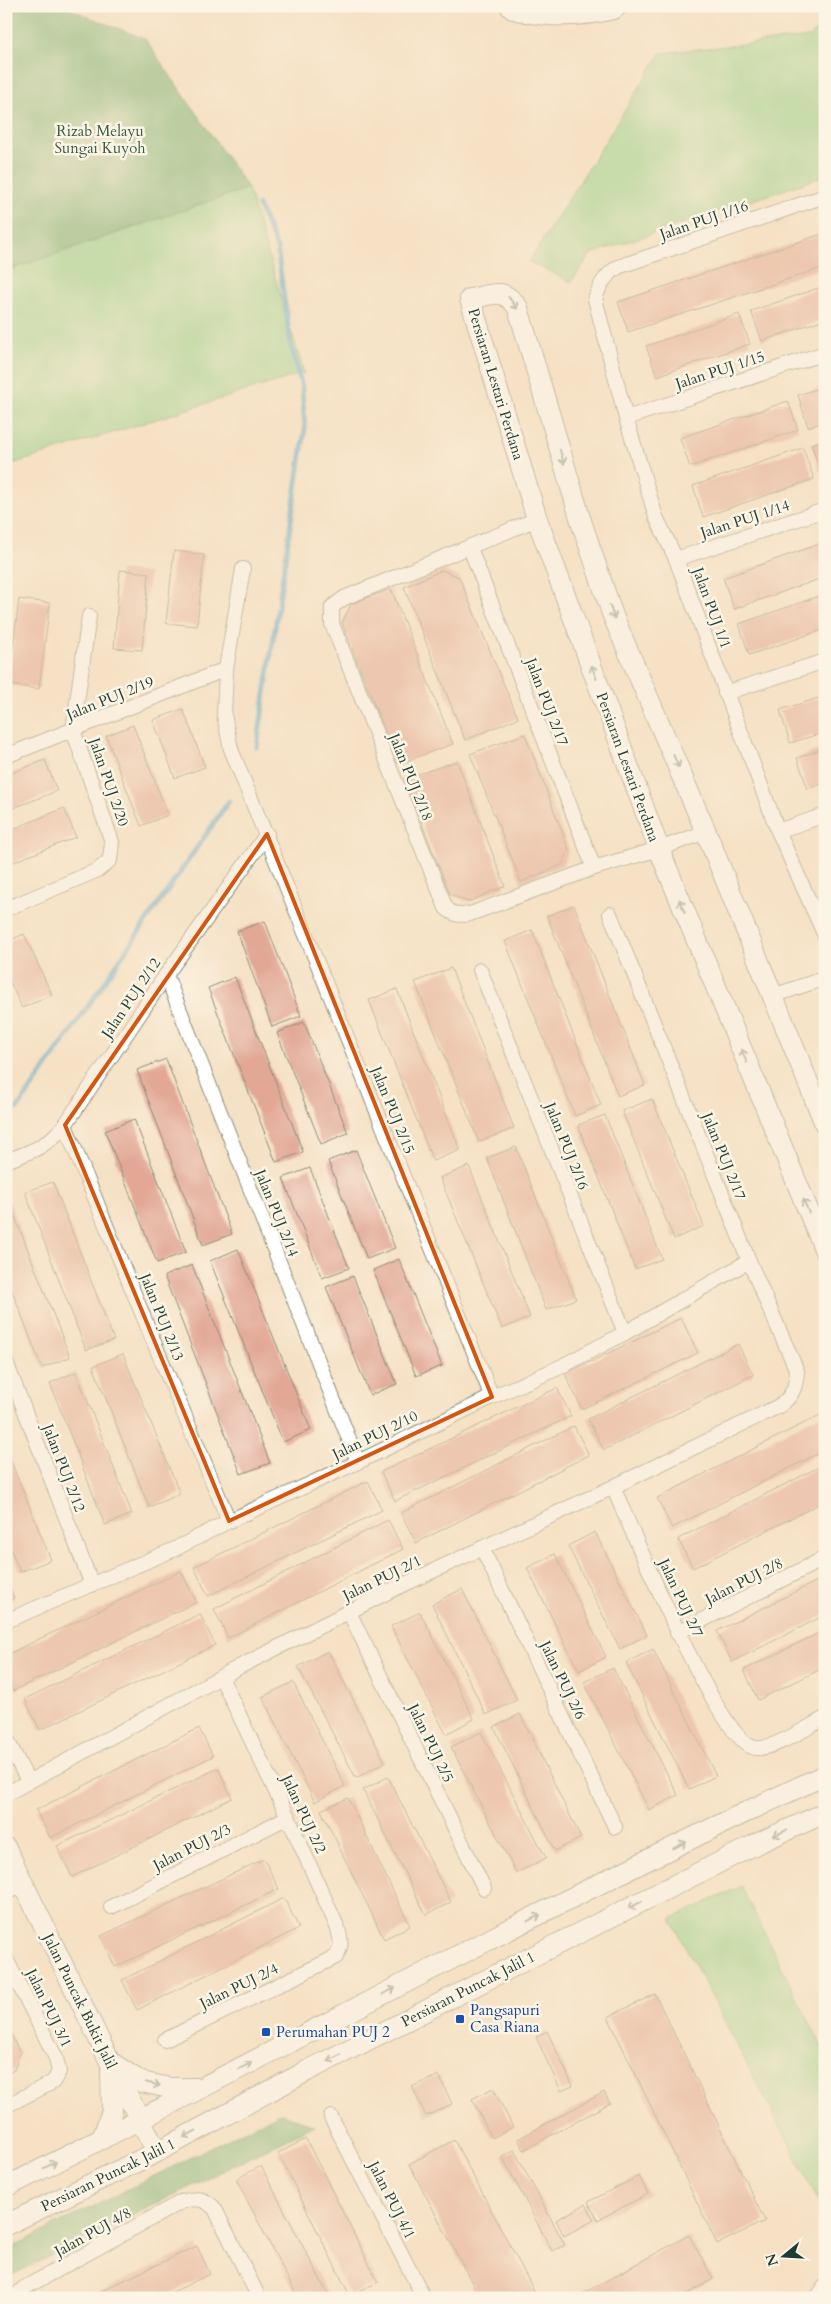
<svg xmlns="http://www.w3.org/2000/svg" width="831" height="2304" viewBox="0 0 831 2304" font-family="Cardo,serif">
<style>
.green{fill:#90d28a;stroke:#58885f}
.forest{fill:#74b476;stroke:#4a7855}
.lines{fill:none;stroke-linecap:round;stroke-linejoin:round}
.stream{stroke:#50a4cc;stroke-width:5}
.building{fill:#e2a795}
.street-casing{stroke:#8a8f7c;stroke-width:16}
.secondary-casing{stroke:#8a8f7c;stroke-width:22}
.highway-casing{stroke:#8a8f7c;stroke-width:28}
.street{stroke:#fff;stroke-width:14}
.secondary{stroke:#fff;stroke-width:20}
.highway{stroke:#fff;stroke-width:26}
.oneway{stroke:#8f9e9a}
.marked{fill:none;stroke:#d45610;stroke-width:4;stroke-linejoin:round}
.transit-dot{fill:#1a4fb4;stroke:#fcf5e5;stroke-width:2}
.labels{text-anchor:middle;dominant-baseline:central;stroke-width:5;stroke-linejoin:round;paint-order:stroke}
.park-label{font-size:15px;fill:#365b45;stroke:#fcf5e5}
.street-label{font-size:15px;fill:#1f3d34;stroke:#fcf5e5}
.transit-label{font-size:15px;fill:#164399;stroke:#fcf5e5;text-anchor:start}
</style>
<rect width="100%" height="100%" fill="#fcf5e5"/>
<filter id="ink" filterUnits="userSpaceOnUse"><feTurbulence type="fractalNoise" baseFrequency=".02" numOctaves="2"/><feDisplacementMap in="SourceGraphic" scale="10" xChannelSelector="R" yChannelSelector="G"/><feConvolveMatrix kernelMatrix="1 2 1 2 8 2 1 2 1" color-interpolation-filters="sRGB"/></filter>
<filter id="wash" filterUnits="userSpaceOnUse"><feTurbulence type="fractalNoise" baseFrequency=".0096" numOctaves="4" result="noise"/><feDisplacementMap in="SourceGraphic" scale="20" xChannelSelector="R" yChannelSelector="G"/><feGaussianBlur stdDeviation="1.12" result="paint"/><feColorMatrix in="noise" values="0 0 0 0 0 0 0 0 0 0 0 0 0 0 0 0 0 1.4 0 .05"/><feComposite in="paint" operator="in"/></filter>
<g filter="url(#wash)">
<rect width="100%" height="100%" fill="#f5e1c5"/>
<!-- green -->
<g class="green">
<path d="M 825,21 L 825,176 L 591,254 L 571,282 L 529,262 L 661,53 L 810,37 Z"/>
<path d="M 248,188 L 304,373 L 6,466 L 6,271 Z"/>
<path d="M 741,1886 L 825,2053 L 825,2213 L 671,1919 Z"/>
</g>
<!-- forest -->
<g class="forest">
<path d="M 6,6 L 62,6 L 145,39 L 248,188 L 6,271 Z"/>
<path d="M 280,2113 L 315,2125 L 6,2278 L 6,2250 Z"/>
</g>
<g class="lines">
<!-- stream -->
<g class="stream">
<path d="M 257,747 L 305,429 L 302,387 L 291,346 L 277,248 L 258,205"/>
<path d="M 6,1113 L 18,1108 L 229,801"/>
</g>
</g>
<g id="blocks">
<!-- building -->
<g class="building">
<path d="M 825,233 L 825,267 L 628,332 L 618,302 Z"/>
<path d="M 825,286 L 825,319 L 762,341 L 751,311 Z"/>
<path d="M 739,314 L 750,344 L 657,376 L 646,346 Z"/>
<path d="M 825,386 L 825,422 L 808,427 L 798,395 Z"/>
<path d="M 788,401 L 798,430 L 690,467 L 680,438 Z"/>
<path d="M 825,440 L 825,472 L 821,473 L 811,444 Z"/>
<path d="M 803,448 L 814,479 L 703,517 L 693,486 Z"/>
<path d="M 825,542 L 825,577 L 734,609 L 723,578 Z"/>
<path d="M 174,551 L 204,555 L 197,626 L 166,623 Z"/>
<path d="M 120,570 L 149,573 L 142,650 L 114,648 Z"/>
<path d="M 442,570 L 459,577 L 518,718 L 465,740 L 404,587 Z"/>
<path d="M 391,589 L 453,744 L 398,764 L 342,623 L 351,604 Z"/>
<path d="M 825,594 L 825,629 L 749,655 L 739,624 Z"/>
<path d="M 19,599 L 50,603 L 39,689 L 8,685 Z"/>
<path d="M 825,696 L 825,732 L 790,743 L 780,710 Z"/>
<path d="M 183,709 L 205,767 L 175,778 L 153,720 Z"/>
<path d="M 133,725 L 168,815 L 141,826 L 106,736 Z"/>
<path d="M 525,734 L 569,850 L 562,865 L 521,882 L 470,754 Z"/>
<path d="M 825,748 L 825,783 L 808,789 L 797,758 Z"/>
<path d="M 45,760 L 57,791 L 6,811 L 6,775 Z"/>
<path d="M 457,761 L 505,886 L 468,902 L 450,894 L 404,779 Z"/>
<path d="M 64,808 L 76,837 L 6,865 L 6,832 Z"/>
<path d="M 574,905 L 645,1085 L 618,1096 L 547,916 Z"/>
<path d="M 265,921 L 301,1016 L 272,1027 L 237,931 Z"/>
<path d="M 532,930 L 601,1105 L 575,1116 L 505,941 Z"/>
<path d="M 24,934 L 52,995 L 22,1008 L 6,973 L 6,942 Z"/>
<path d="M 451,968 L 514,1128 L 479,1142 L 415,982 Z"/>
<path d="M 235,977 L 303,1152 L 276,1162 L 208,988 Z"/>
<path d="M 397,989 L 460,1150 L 433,1161 L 369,1000 Z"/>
<path d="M 304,1022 L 348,1133 L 321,1144 L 277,1033 Z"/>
<path d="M 166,1059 L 232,1234 L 203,1245 L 137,1070 Z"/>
<path d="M 652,1099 L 704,1226 L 674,1239 L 622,1111 Z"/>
<path d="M 605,1115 L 662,1259 L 635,1269 L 578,1125 Z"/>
<path d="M 134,1119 L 186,1252 L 157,1263 L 105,1131 Z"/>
<path d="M 516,1147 L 576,1299 L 546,1310 L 487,1158 Z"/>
<path d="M 356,1150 L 395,1248 L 367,1259 L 328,1161 Z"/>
<path d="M 469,1166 L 530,1317 L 502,1329 L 440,1178 Z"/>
<path d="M 310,1168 L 349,1268 L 322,1278 L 283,1178 Z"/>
<path d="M 53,1182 L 114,1340 L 86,1350 L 25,1192 Z"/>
<path d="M 6,1194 L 70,1357 L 42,1368 L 6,1275 Z"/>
<path d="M 238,1249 L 311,1430 L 283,1442 L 210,1261 Z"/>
<path d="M 399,1259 L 442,1366 L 416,1376 L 373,1270 Z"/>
<path d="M 192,1265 L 270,1463 L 241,1474 L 164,1276 Z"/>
<path d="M 353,1276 L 397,1384 L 370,1395 L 326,1287 Z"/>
<path d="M 681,1318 L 698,1353 L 582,1409 L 565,1374 Z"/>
<path d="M 738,1344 L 753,1375 L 604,1450 L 588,1419 Z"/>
<path d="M 123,1354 L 180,1494 L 149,1507 L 93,1366 Z"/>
<path d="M 76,1372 L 132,1514 L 105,1525 L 50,1383 Z"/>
<path d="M 557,1388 L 571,1416 L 395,1501 L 381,1472 Z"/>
<path d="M 820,1415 L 825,1423 L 825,1450 L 672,1528 L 657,1498 Z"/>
<path d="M 574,1426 L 589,1455 L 416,1543 L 401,1513 Z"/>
<path d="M 6,1449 L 51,1560 L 20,1572 L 6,1538 Z"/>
<path d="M 825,1464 L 825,1501 L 693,1568 L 678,1539 Z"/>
<path d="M 368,1481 L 382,1510 L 208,1596 L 194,1567 Z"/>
<path d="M 388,1520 L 403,1549 L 228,1638 L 214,1609 Z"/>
<path d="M 595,1532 L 647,1635 L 620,1649 L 568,1546 Z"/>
<path d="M 555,1554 L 606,1657 L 579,1671 L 527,1568 Z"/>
<path d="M 181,1571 L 196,1602 L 13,1691 L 6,1677 L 6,1655 Z"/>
<path d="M 825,1577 L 825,1615 L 732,1662 L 717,1631 Z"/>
<path d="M 6,1578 L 14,1598 L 6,1602 Z"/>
<path d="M 462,1589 L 517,1700 L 486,1715 L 432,1604 Z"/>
<path d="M 420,1612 L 474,1719 L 446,1734 L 391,1626 Z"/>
<path d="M 200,1614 L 215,1645 L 40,1730 L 25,1699 Z"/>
<path d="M 825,1630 L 825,1667 L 758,1700 L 744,1670 Z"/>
<path d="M 653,1649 L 716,1776 L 689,1789 L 626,1663 Z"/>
<path d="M 328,1651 L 385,1762 L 356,1778 L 298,1667 Z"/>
<path d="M 613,1668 L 678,1795 L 649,1810 L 584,1682 Z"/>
<path d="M 293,1682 L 345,1786 L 315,1802 L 262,1697 Z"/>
<path d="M 520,1714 L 581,1838 L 555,1851 L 494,1727 Z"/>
<path d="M 199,1728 L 213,1756 L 50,1838 L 36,1810 Z"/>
<path d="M 481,1732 L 546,1858 L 516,1873 L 451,1747 Z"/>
<path d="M 218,1768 L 232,1798 L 72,1877 L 57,1846 Z"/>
<path d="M 388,1777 L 451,1902 L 426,1915 L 363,1790 Z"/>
<path d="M 348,1798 L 410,1926 L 384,1939 L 321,1810 Z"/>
<path d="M 264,1859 L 279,1889 L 115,1967 L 101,1936 Z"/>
<path d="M 284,1898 L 299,1928 L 137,2010 L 122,1980 Z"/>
<path d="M 655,1994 L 765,2221 L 717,2244 L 608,2017 Z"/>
<path d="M 6,2025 L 20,2053 L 14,2070 L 6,2074 Z"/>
<path d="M 547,2031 L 573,2086 L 561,2091 L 536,2037 Z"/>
<path d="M 439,2075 L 452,2104 L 426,2116 L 412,2087 Z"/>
<path d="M 493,2088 L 513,2127 L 492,2138 L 472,2099 Z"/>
<path d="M 604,2092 L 610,2103 L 524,2150 L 518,2139 Z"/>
<path d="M 306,2139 L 378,2282 L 350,2296 L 278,2153 Z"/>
<path d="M 454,2140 L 538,2298 L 480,2298 L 409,2164 Z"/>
<path d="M 514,2150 L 565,2245 L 552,2251 L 502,2156 Z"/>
<path d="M 261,2166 L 330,2298 L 298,2298 L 236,2179 Z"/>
<path d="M 639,2176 L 648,2194 L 598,2220 L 588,2202 Z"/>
<path d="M 586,2204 L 594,2220 L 564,2236 L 556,2220 Z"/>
<path d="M 689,2235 L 713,2279 L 680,2298 L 582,2298 L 580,2295 Z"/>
<path d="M 197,2246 L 210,2274 L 160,2298 L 86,2298 Z"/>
<path d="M 211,2292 L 213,2298 L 200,2298 Z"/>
</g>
</g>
</g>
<g filter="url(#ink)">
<use href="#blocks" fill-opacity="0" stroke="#8a8f7c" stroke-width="1"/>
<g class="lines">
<!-- street casing -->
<g class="street-casing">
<g id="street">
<path d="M 825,196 L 618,267 C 605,276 600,284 595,299 L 626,418 L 656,517 L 676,559 L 778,831 L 825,936"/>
<path d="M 626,418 L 825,353"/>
<path d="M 537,519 L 344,598 L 332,607 L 332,624 L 446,908 C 454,915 459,916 470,914 L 594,868 L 659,849 L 706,832"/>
<path d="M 470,548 L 594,868"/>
<path d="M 676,559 L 825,510"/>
<path d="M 243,569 L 226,669 L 224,715 L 231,749 L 492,1397"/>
<path d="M 725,693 L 825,661"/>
<path d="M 6,756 L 226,669"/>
<path d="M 778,831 L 825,815"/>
<path d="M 6,909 L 98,870 L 110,860 L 112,842 L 73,730 L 89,616"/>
<path d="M 480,970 L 625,1333"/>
<path d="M 166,975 L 358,1462"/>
<path d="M 773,996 L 825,978"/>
<path d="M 65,1125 L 153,1340 L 229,1521"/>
<path d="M 6,1161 C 33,1151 46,1147 65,1125 L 166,975 L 267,834"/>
<path d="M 6,1362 L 92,1585"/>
<path d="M 613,1487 C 632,1530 716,1734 752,1747 C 768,1754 809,1726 825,1718"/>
<path d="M 482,1548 L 615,1827"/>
<path d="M 349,1612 L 484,1888"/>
<path d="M 6,1621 L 175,1549 L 229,1521 L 358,1462 L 492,1397 L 556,1369 L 625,1333 L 749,1261"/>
<path d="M 677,1633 L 825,1558"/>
<path d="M 6,1738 L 28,1781"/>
<path d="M 6,1794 L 239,1667 L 390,1591 L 613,1487 L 779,1406 C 793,1396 796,1387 797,1371 L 749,1261 L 610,914"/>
<path d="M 6,1893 L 23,1885"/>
<path d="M 111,1907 L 288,1817"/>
<path d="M 6,1959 L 56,2058 L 59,2072 L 53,2082 L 6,2106"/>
<path d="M 165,2040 L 336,1957 C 343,1945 341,1937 336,1924 L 288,1817 L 221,1677"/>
<path d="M 331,2117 L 424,2298"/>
<path d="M 13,2298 L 24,2288 L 181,2202 C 196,2198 204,2197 215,2209 L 259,2298"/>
<path d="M 817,2298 L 825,2286"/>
</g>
</g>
<!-- secondary casing -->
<g class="secondary-casing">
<g id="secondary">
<path d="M 825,1124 L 706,832 L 613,616 L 581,521 L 518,308 C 503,286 492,295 470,299 L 537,519 L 659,849 L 825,1251"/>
<path d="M 6,1848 L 110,2062 L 157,2152"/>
<path d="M 112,2063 L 141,2082 L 170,2088 L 200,2088"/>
<path d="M 102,2139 L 112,2111 L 111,2070"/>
<path d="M 6,2187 C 280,2051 548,1903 825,1775"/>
<path d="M 6,2225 L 157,2152 L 307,2071 L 490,1978 L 756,1844 L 825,1813"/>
</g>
</g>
<!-- highway casing -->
<g class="highway-casing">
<path id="highway" d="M 514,6 C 545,15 582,14 613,6"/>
</g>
<!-- street -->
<use href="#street" class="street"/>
<!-- secondary -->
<use href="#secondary" class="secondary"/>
<!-- highway -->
<use href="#highway" class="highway"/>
</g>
<!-- one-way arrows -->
<defs><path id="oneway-shaft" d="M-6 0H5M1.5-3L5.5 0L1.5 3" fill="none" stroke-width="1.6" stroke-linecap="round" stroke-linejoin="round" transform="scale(1.25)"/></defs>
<g class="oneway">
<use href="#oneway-shaft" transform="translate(513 303) rotate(54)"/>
<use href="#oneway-shaft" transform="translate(562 457) rotate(73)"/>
<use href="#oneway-shaft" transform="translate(612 612) rotate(70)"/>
<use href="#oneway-shaft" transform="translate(594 672) rotate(-110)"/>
<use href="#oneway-shaft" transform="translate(676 761) rotate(67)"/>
<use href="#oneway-shaft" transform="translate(682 906) rotate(-112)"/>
<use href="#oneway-shaft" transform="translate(744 1056) rotate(-112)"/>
<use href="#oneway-shaft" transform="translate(806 1206) rotate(-112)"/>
<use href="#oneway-shaft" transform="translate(780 1833) rotate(155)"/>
<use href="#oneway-shaft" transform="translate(680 1845) rotate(-27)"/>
<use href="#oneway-shaft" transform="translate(635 1905) rotate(153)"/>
<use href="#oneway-shaft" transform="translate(534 1918) rotate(-27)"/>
<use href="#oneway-shaft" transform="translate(389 1991) rotate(-27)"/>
<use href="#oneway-shaft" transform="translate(334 2058) rotate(153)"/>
<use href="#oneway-shaft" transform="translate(245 2066) rotate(-27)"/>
<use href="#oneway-shaft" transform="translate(153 2084) rotate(13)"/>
<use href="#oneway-shaft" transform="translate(190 2134) rotate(152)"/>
<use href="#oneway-shaft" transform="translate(50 2165) rotate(-27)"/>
</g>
</g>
<!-- marked area -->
<path d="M0 0H831V2304H0ZM 267,834 L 492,1397 L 229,1521 L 65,1125 Z" fill="#f5e1c5" fill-opacity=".55" fill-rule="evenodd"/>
<path class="marked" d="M 267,834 L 492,1397 L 229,1521 L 65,1125 Z"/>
<!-- markers -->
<g class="transit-dot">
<rect x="455" y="2014" width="10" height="10" rx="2.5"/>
<rect x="261" y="2027" width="10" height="10" rx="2.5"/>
</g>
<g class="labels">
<!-- park labels -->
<g class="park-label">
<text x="100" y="131">Rizab Melayu<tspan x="100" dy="17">Sungai Kuyoh</tspan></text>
</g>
<!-- street labels -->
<g class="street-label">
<text transform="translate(704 220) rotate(-19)">Jalan PUJ 1/16</text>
<text transform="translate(720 370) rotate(-18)">Jalan PUJ 1/15</text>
<text transform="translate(496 384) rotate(73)">Persiaran Lestari Perdana</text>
<text transform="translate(745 519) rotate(-18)">Jalan PUJ 1/14</text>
<text transform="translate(712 608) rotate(70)">Jalan PUJ 1/1</text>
<text transform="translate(110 698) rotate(-22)">Jalan PUJ 2/19</text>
<text transform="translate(547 702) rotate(69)">Jalan PUJ 2/17</text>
<text transform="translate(628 767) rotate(70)">Persiaran Lestari Perdana</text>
<text transform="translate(411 777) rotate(68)">Jalan PUJ 2/18</text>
<text transform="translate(109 782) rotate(71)">Jalan PUJ 2/20</text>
<text transform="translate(131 998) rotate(-56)">Jalan PUJ 2/12</text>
<text transform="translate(393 1110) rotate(68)">Jalan PUJ 2/15</text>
<text transform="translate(567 1146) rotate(68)">Jalan PUJ 2/16</text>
<text transform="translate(724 1156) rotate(68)">Jalan PUJ 2/17</text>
<text transform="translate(277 1213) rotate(68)">Jalan PUJ 2/14</text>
<text transform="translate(162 1317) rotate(68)">Jalan PUJ 2/13</text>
<text transform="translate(375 1435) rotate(-26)">Jalan PUJ 2/10</text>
<text transform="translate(64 1468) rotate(69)">Jalan PUJ 2/12</text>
<text transform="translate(382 1578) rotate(-26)">Jalan PUJ 2/1</text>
<text transform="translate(744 1581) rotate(-27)">Jalan PUJ 2/8</text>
<text transform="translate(681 1598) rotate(65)">Jalan PUJ 2/7</text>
<text transform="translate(563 1680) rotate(64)">Jalan PUJ 2/6</text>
<text transform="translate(431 1743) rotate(64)">Jalan PUJ 2/5</text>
<text transform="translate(304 1814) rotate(65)">Jalan PUJ 2/2</text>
<text transform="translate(192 1847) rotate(-27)">Jalan PUJ 2/3</text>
<text transform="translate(239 1986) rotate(-26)">Jalan PUJ 2/4</text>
<text transform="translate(468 1989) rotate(-27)">Persiaran Puncak Jalil 1</text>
<text transform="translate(80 2001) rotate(64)">Jalan Puncak Bukit Jalil</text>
<text transform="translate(49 2008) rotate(64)">Jalan PUJ 3/1</text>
<text transform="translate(108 2175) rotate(-26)">Persiaran Puncak Jalil 1</text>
<text transform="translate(392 2200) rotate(63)">Jalan PUJ 4/1</text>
<text transform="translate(93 2232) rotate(-29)">Jalan PUJ 4/8</text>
</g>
<!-- transit labels -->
<g class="transit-label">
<text x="470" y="2010">Pangsapuri<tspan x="470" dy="17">Casa Riana</tspan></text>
<text x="276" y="2032">Perumahan PUJ 2</text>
</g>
</g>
<!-- margin -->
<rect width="831" height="2304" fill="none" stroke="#fcf5e5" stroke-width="25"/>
<!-- north arrow -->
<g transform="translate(784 2256) rotate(252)" stroke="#fcf5e5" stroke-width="4" paint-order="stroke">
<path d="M0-4L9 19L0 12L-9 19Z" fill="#1f3d34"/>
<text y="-8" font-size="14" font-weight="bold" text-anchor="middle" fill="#1f3d34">N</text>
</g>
</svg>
